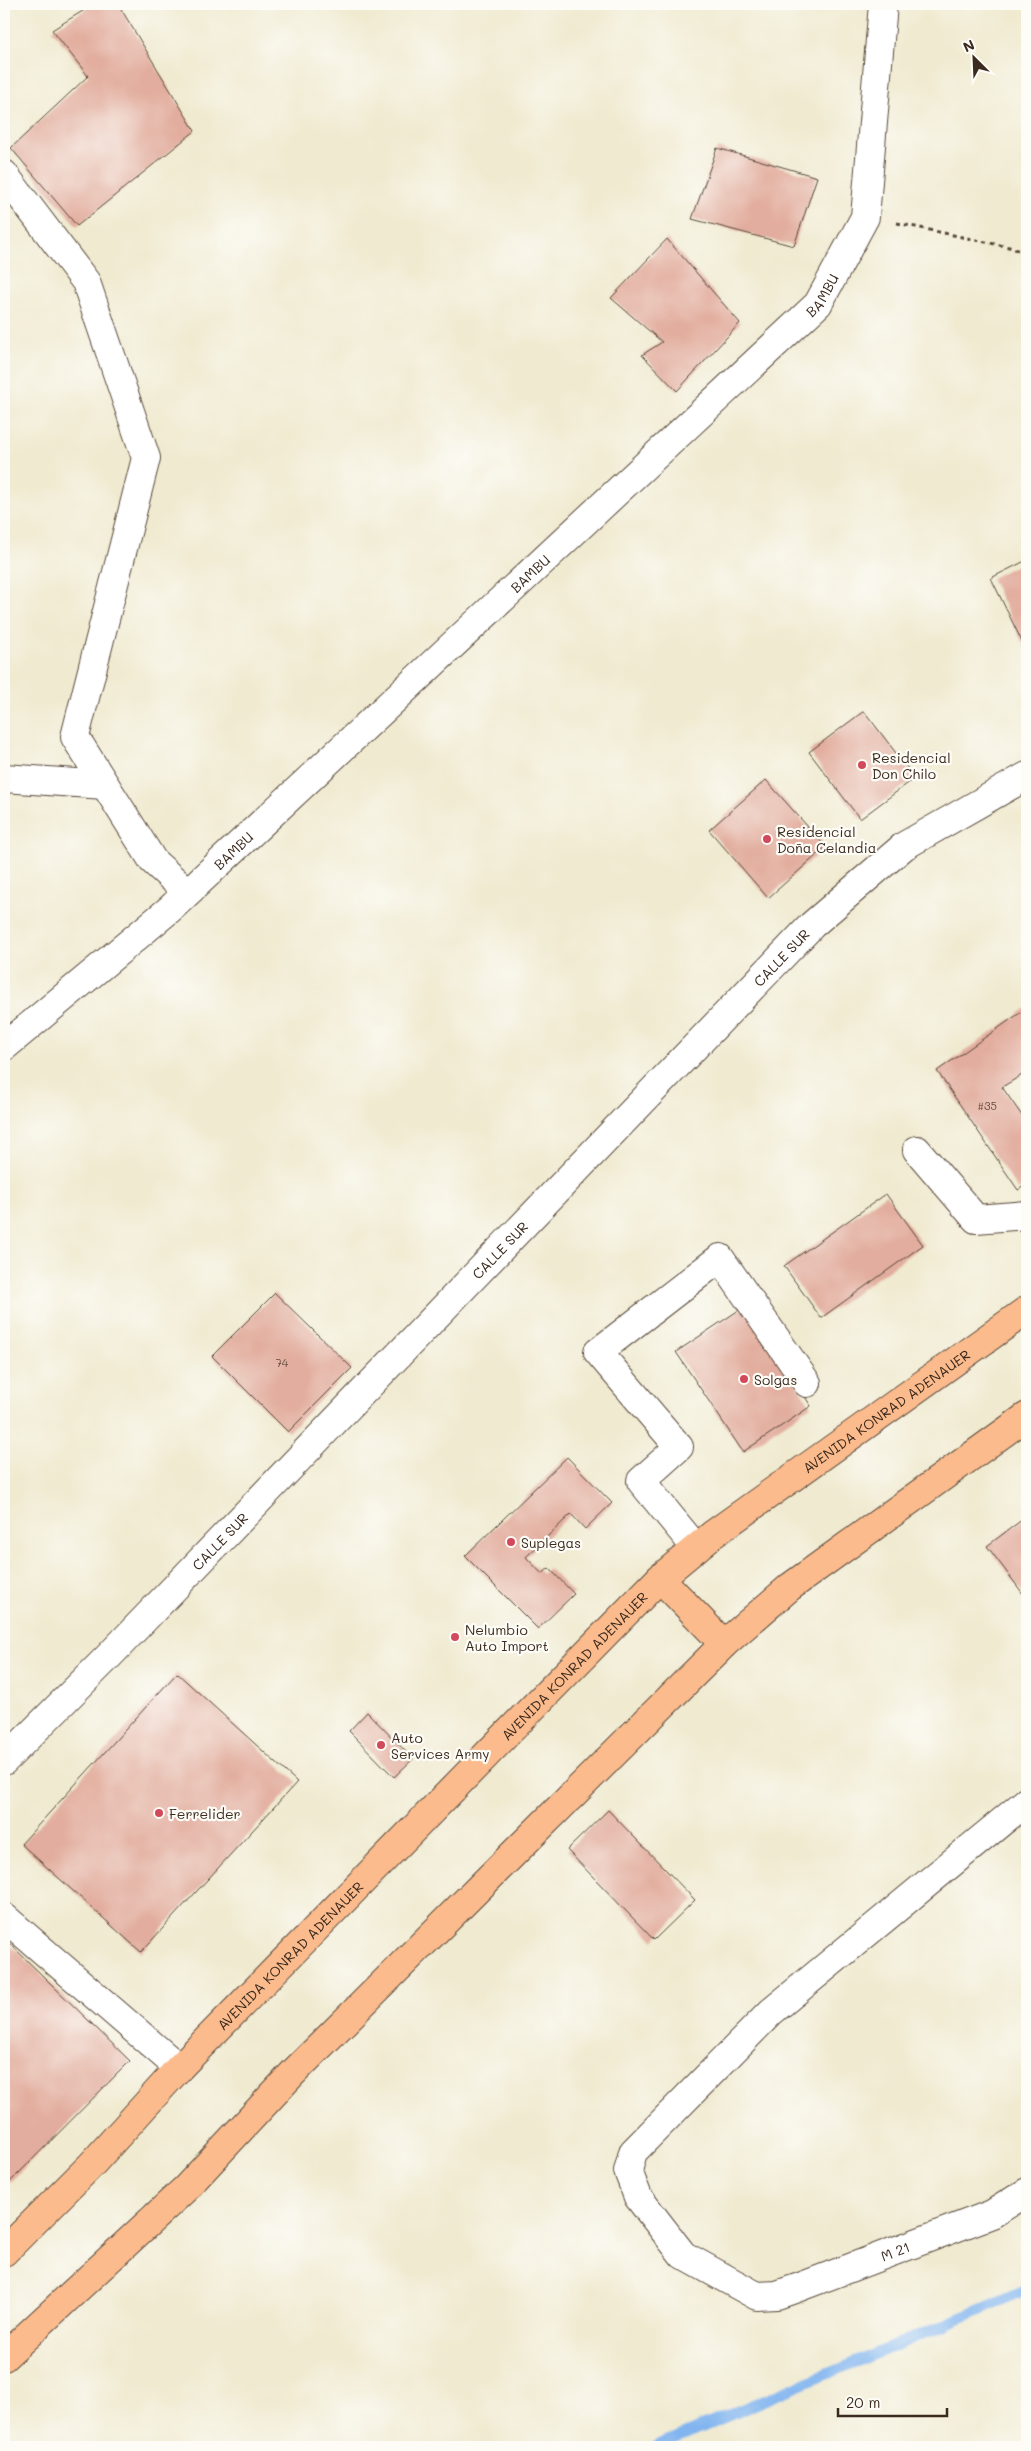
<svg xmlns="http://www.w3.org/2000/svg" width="1031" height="2451" viewBox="0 0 1031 2451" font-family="Mali,sans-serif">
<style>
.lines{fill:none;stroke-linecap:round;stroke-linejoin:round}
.stream{stroke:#82b5ef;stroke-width:11}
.building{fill:#e2ad9e}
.minor-casing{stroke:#564739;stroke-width:30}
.major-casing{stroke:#564739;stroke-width:30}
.path{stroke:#564739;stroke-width:3;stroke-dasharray:4 4;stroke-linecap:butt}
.minor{stroke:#fff;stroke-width:28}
.major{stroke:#fbbb8d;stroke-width:28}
.poi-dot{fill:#d1495b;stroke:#fdfcf7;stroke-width:2}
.labels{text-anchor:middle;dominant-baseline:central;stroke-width:4.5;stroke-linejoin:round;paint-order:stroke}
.number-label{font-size:11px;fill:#654b3e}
.street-label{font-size:14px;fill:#3b2a1e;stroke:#fdfcf7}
.poi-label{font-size:14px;fill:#3b2a1e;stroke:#fdfcf7;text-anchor:start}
</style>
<rect width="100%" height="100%" fill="#fdfcf7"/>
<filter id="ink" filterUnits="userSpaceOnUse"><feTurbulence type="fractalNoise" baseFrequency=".02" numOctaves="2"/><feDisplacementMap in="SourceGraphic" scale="10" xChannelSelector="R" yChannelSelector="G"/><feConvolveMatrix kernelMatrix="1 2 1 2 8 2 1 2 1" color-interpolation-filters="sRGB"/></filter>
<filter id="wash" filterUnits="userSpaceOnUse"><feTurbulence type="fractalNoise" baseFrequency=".0096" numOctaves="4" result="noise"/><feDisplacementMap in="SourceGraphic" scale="20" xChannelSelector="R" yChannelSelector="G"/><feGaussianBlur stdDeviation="1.12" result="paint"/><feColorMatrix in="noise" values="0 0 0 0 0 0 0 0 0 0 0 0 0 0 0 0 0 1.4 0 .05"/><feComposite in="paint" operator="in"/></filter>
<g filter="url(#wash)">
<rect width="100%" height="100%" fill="#f0ead0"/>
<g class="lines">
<!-- stream -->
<path class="stream" d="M 656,2447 C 779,2392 904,2344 1027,2289"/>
</g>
<g id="blocks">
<!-- building -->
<g class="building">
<path d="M 94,4 L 118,4 L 195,131 L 77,226 L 11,148 L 88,76 L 52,30 Z"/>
<path d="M 717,148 L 817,177 L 794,246 L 692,219 Z"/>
<path d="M 667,239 L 740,323 L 677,391 L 642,355 L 662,342 L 611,298 Z"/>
<path d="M 1027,560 L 1027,652 L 991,578 Z"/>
<path d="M 864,711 L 915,778 L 860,819 L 809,752 Z"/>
<path d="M 766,780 L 826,847 L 768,898 L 709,830 Z"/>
<path d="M 1027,1008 L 1027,1072 L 1002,1087 L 1027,1123 L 1027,1184 L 1018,1190 L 937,1071 Z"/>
<path d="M 886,1194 L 923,1245 L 821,1318 L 784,1266 Z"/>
<path d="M 275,1293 L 352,1368 L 288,1432 L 212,1356 Z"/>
<path d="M 745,1306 L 811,1406 L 743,1452 L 676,1352 Z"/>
<path d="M 567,1457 L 612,1503 L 585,1529 L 571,1514 L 526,1557 L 542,1574 L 549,1568 L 574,1594 L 538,1629 L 465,1556 Z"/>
<path d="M 1027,1516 L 1027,1599 L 987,1546 Z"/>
<path d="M 177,1673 L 297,1782 L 141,1952 L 21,1844 Z"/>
<path d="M 367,1712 L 413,1759 L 394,1777 L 349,1731 Z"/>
<path d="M 608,1810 L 695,1900 L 654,1940 L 567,1850 Z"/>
<path d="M 4,1938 L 130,2061 L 10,2182 L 4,2176 Z"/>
</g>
</g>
</g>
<g filter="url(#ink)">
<use href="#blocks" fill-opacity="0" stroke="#564739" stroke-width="1"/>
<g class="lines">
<!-- minor casing -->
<g class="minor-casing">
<g id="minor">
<path d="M 4,174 L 86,282 L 146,458 L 75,737 L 153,861 L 187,892"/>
<path d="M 4,778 L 105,785"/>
<path id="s1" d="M 4,1047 L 170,909 L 818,304 L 865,217 L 883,4"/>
<path d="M 917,1150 L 976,1219 L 1027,1215"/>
<path d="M 696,1548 L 641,1481 L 679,1447 L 598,1352 L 720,1258 L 807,1383"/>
<path id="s2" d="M 4,1761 L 108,1657 L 812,925 L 904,846 L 1027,776"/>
<path id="s3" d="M 1027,1801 L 771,2012 L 633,2152 L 628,2171 L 638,2197 L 683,2255 L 757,2296 L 777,2295 L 797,2288 L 992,2214 L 1027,2192"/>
<path d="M 4,1917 L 179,2068"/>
</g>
</g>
<!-- major casing -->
<g class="major-casing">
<g id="major">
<path d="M 660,1578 L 724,1644"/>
<path id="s4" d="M 4,2252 L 92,2164 L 179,2068 L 660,1578 L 712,1535 L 1027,1310"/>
<path d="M 4,2357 L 186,2188 L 293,2073 L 724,1644 L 790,1587 L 1027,1416"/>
</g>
</g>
<!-- path -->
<path class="path" d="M 897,223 L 1009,247 L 1027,253"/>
<!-- minor -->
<use href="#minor" class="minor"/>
<!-- major -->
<use href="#major" class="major"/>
</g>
</g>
<!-- markers -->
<g class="poi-dot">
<circle cx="862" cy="765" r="5"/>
<circle cx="767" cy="839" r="5"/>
<circle cx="744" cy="1379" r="5"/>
<circle cx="511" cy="1542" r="5"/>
<circle cx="455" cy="1637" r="5"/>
<circle cx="381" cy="1745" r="5"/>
<circle cx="159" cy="1813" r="5"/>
</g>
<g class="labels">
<!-- number labels -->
<g class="number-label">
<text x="987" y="1105">#35</text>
<text x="282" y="1362">74</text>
</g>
<!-- street labels -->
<g class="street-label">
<text stroke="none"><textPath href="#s1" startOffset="1112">BAMBU</textPath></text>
<text stroke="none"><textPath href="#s1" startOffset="708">BAMBU</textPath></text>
<text stroke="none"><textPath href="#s1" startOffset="302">BAMBU</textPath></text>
<text stroke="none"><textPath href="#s2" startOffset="1118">CALLE SUR</textPath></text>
<text stroke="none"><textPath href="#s2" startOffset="712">CALLE SUR</textPath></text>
<text stroke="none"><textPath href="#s4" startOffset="1222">AVENIDA KONRAD ADENAUER</textPath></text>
<text stroke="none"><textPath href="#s2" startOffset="308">CALLE SUR</textPath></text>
<text stroke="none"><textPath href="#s4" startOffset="818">AVENIDA KONRAD ADENAUER</textPath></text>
<text stroke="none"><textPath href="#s4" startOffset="412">AVENIDA KONRAD ADENAUER</textPath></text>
<text stroke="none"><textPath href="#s3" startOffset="880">M 21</textPath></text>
</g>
<!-- poi labels -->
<g class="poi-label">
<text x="872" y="757">Residencial<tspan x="872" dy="16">Don Chilo</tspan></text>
<text x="777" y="831">Residencial<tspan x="777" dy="16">Doña Celandia</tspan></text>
<text x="754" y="1379">Solgas</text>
<text x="521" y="1542">Suplegas</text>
<text x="465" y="1629">Nelumbio<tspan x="465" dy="16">Auto Import</tspan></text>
<text x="391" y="1737">Auto<tspan x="391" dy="16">Services Army</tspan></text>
<text x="169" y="1813">Ferrelider</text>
</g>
</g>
<!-- margin -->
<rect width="1031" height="2451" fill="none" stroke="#fdfcf7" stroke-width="20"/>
<!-- north arrow -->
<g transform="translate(974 58) rotate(336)" stroke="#fdfcf7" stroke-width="4" paint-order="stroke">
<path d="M0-4L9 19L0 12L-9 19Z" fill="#3b2a1e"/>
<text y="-8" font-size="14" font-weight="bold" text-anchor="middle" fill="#3b2a1e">N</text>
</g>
<!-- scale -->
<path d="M838 2408v8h109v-8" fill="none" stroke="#3b2a1e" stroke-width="2.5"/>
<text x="846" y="2408" font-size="15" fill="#3b2a1e" stroke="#fdfcf7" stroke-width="4" paint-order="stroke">20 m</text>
</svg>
